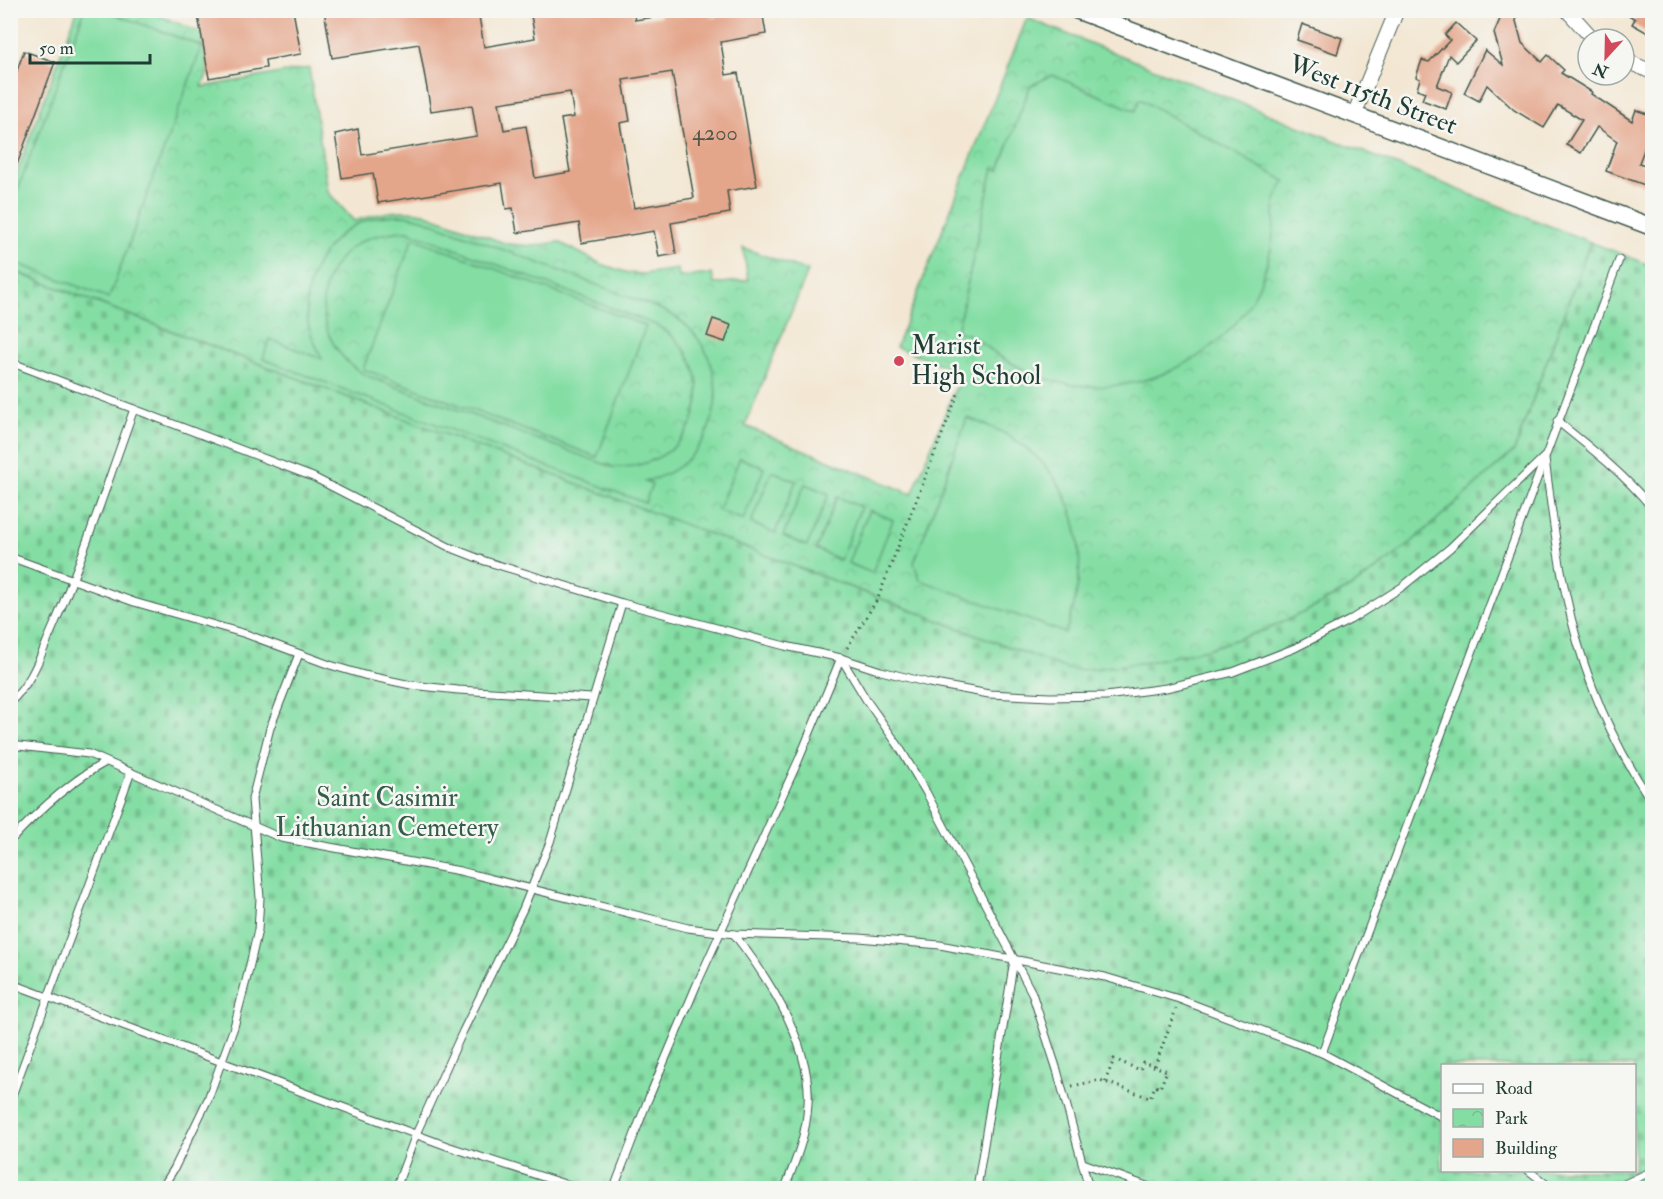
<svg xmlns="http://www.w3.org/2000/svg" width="1663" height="1199" viewBox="0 0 1663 1199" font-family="'IM FELL Double Pica',serif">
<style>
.cemetery{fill:url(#cemetery-stones);stroke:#528e6c;stroke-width:1.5;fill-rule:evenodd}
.park{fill:url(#park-crowns);stroke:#528e6c;stroke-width:1.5}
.pitch{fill:#84dea4;stroke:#528e6c;stroke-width:1.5;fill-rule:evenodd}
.building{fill:#e4a68b;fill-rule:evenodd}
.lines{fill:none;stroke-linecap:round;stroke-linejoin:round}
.service-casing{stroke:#3f564c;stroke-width:9}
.minor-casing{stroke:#3f564c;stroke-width:16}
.tertiary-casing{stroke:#3f564c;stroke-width:19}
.path{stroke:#3f564c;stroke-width:3;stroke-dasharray:1.5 4.5;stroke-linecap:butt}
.service{stroke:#fff;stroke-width:7}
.minor{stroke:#fff;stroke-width:14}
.tertiary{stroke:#fff;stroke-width:16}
.poi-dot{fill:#d1495b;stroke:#f6f6f2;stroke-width:2}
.labels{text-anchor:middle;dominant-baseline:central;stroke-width:5;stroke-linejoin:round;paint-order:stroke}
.number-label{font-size:22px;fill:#50574a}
.street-label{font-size:26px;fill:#1f3d34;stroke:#f6f6f2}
.poi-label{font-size:26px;fill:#1f3d34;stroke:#f6f6f2;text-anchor:start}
.park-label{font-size:26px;fill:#335d4a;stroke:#f6f6f2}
</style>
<defs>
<pattern id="cemetery-stones" width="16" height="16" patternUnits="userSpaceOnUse" patternTransform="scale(1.5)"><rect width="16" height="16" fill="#84dea4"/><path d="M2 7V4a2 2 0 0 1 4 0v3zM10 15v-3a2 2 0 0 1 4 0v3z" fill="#72bf8e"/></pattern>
<pattern id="park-crowns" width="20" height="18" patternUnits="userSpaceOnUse" patternTransform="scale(1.5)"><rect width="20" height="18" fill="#84dea4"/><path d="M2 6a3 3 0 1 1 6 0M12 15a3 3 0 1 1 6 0" fill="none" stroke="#72bf8e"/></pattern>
</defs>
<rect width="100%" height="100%" fill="#f6f6f2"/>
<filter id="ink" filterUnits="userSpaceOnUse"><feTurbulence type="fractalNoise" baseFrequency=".0167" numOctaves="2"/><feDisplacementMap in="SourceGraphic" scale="12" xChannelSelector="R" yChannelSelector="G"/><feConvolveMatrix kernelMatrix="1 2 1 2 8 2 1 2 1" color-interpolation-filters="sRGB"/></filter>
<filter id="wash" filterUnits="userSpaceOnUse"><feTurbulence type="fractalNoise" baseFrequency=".008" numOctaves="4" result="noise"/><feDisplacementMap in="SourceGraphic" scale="24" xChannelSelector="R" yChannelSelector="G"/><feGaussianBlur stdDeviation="1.35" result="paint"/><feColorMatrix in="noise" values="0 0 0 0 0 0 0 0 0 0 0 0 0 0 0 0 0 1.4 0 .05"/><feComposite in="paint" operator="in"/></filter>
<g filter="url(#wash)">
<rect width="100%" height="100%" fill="#f3e7d3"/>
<!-- cemetery -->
<path class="cemetery" d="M 1590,242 L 1652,266 L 1652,1188 L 11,1188 L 10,270 L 883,599 L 1317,606 L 1357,583 L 1388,561 L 1514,451 ZM 1442,1066 L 1634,1066 L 1634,1170 L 1442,1170 Z"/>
<!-- park -->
<path class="park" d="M 77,11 L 149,11 L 201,33 L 208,72 L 202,87 L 309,68 L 328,192 L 354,221 C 380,213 397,208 424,213 L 507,244 L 534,246 L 559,242 L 601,264 L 628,273 L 643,274 L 678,269 L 679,277 L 712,274 L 714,284 L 748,280 L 743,248 L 808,271 L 745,426 L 912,494 L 960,377 L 955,370 L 896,347 L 1027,18 L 1590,242 L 1514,451 L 1405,548 L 1357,583 L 1317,606 L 1268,629 L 1207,649 L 1148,662 L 1082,670 L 1067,669 L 11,270 L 10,191 Z"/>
<!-- pitch -->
<g class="pitch">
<path d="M 84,11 L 106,11 L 202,46 L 109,298 L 11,261 L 11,208 Z"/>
<path d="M 1052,75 L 1135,111 L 1140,99 L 1285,181 C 1282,187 1276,195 1275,201 C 1273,215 1275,229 1272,242 C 1270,257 1264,273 1259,286 C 1224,365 1125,405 1044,378 C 1029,372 1013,365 999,356 C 984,345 976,336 957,331 L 993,168 L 999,170 L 1030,86 Z"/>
<path d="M 404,215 L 422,219 L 658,308 C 669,313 680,319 689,328 C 739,379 716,466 645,481 L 652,484 L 645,503 L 263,359 L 269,339 L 322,359 C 316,345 308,331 307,316 C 303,276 328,233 367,220 C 379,216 391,215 404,215 ZM 408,231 L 656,325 C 732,368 698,472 612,467 L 370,377 C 319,354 305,284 351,248 C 368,235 388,232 408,231 Z"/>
<path d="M 413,238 L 646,326 L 597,457 L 363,369 Z"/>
<path d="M 967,418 C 981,423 996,428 1009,436 C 1081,480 1094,558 1065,633 L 920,580 L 914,563 Z"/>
<path d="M 740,458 L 764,468 L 743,520 L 718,510 Z"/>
<path d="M 772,471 L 796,481 L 775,533 L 751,523 Z"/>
<path d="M 805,484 L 829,494 L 807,546 L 783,536 Z"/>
<path d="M 837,497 L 861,507 L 840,560 L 816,549 Z"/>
<path d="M 869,510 L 893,520 L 872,573 L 848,563 Z"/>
</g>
<g id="blocks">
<!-- building -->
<g class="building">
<path d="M 197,10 L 293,10 L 301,54 L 265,60 L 266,68 L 209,78 Z"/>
<path d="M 324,10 L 478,10 L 484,47 L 535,38 L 530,10 L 633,10 L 635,20 L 661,16 L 660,10 L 692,10 L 693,13 L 710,10 L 711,18 L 762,10 L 766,34 L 721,42 L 726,75 L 738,73 L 757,186 L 727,191 L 730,213 L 671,223 L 676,254 L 659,257 L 654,231 L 582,243 L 579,223 L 517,233 L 513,208 L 506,209 L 502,183 L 378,203 L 373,173 L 342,178 L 335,134 L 358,129 L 362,155 L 477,136 L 472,105 L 431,111 L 419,44 L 332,58 ZM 672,72 L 694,198 L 634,208 L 620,123 L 630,121 L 623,80 ZM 570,92 L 574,117 L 561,119 L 570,172 L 535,178 L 526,126 L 504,130 L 499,103 Z"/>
<path d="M 1504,10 L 1513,10 L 1522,43 L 1542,62 L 1548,55 L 1564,70 L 1561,73 L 1592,92 L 1591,94 L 1632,121 L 1636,110 L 1653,116 L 1653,126 L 1639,163 L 1653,168 L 1653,188 L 1606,171 L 1617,141 L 1597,127 L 1581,153 L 1566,145 L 1582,120 L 1558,105 L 1544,128 L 1514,110 L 1487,85 L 1479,101 L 1464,93 L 1485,50 L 1503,65 L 1494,33 Z"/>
<path d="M 1621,10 L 1653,10 L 1653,36 L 1632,24 L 1635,19 Z"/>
<path d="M 1456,23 L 1476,41 L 1456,62 L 1449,55 L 1437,86 L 1452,92 L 1446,109 L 1422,100 L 1425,92 L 1417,89 L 1420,79 L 1416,77 L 1422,60 L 1429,62 L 1450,40 L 1445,35 Z"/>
<path d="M 1302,24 L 1342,38 L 1337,54 L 1297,40 Z"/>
<path d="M 24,51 L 55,62 L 12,178 L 10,90 Z"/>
<path d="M 713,319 L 731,325 L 725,342 L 707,336 Z"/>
</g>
</g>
</g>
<g filter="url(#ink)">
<use href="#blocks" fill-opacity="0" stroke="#3f564c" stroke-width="1.5"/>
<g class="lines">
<!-- service casing -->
<g class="service-casing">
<g id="service">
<path d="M 10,362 L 313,477 L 449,547 L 485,561 L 622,603 L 785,646 L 841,658 L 881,671 L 929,683 L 989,694 L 1050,697 L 1106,696 L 1166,688 L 1233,672 L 1295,648 L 1350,620 L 1402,587 L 1450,548 L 1544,457"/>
<path d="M 1557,421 C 1591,448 1625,475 1652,508"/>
<path d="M 1545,459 C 1551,504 1556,551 1566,595 C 1581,669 1610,740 1652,802"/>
<path d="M 10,557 L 134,602 L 246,634 L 330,665 L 364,675 L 411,685 L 458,690 L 592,698"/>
<path d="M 841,658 L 867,701 L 898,745 L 926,792 L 1032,993 L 1057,1070 L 1089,1188"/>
<path d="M 10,702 C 31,684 40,657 51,632 C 83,559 107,483 134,409"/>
<path d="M 10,745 L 89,754 L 281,838 L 460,871 L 688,928 L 734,934 L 859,938 L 940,945 L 1105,977 L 1179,999 L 1322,1053 L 1442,1117"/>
<path d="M 10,841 C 38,811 70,781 106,762"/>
<path d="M 734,934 C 769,979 812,1044 808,1104 C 806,1137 796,1159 785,1188"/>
<path d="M 10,983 L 447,1146 L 577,1188"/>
<path d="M 1322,1053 L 1619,260"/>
<path d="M 10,1101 L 131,772"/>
<path d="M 1083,1163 L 1152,1188"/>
<path d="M 1528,1170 L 1551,1188"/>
<path d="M 162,1188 L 174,1169 L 208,1099 L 234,1027 L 248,973 L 258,930 L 260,898 L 252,799 L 270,728 L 299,654"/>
<path d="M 396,1188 L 416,1134 L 463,1031 L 523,909 L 550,842 L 622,603"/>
<path d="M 614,1188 L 647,1102 L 697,984 L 799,759 L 841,658"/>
<path d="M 977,1188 L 1014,960"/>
<path d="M 1616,1188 L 1652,1171"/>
</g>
</g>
<!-- minor casing -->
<g class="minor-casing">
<g id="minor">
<path d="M 1567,10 L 1593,39"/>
<path d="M 1624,60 L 1652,72"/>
<path d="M 1354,115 L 1397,10"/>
</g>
</g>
<!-- tertiary casing -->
<g class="tertiary-casing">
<path id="tertiary" d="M 1076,10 L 1652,227"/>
</g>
<!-- path -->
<g class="path">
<path d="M 847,648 L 878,598 L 959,391"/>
<path d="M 1155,1066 L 1176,1009"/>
<path d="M 1072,1086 L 1100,1080 L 1150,1098 L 1155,1086 L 1160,1088 L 1167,1071 L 1143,1062 L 1140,1070 L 1114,1059 L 1105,1082"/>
</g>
<!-- service -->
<use href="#service" class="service"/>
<!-- minor -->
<use href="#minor" class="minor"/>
<!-- tertiary -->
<use href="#tertiary" class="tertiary"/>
</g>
</g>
<!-- markers -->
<circle class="poi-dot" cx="899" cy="361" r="6"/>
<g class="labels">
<!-- number labels -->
<g class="number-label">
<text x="715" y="133">4200</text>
</g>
<!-- street labels -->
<g class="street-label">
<text transform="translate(1373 95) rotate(21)">West 115th Street</text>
</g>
<!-- poi labels -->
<g class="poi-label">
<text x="911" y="346">Marist<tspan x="911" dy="30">High School</tspan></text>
</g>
<!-- park labels -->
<g class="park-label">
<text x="387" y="798">Saint Casimir<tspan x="387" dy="30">Lithuanian Cemetery</tspan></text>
</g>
</g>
<!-- margin -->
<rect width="1663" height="1199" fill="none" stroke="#f6f6f2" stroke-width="36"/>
<!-- legend -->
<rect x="1441" y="1064" width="195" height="108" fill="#f6f6f2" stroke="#a0aca6" stroke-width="1.5"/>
<rect x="1453" y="1084" width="30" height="9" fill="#ffffff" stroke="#a0aca6" stroke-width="1.5"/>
<text x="1495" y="1094" font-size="18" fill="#1f3d34">Road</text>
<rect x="1453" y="1109" width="30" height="18" fill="url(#park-crowns)" stroke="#a0aca6" stroke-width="1.5"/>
<text x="1495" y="1124" font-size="18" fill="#1f3d34">Park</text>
<rect x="1453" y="1139" width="30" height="18" fill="#e4a68b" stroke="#a0aca6" stroke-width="1.5"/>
<text x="1495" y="1154" font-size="18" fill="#1f3d34">Building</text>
<!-- north arrow -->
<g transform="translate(1606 57) rotate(202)"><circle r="28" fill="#f6f6f2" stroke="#a0aca6" stroke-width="1.5"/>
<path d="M0-4.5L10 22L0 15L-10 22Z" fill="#d1495b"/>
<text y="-9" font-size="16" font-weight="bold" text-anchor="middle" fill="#1f3d34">N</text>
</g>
<!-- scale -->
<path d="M30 54v9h120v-9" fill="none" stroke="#1f3d34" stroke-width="3"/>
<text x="39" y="54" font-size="18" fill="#1f3d34" stroke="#f6f6f2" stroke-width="4.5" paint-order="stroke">50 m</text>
</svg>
